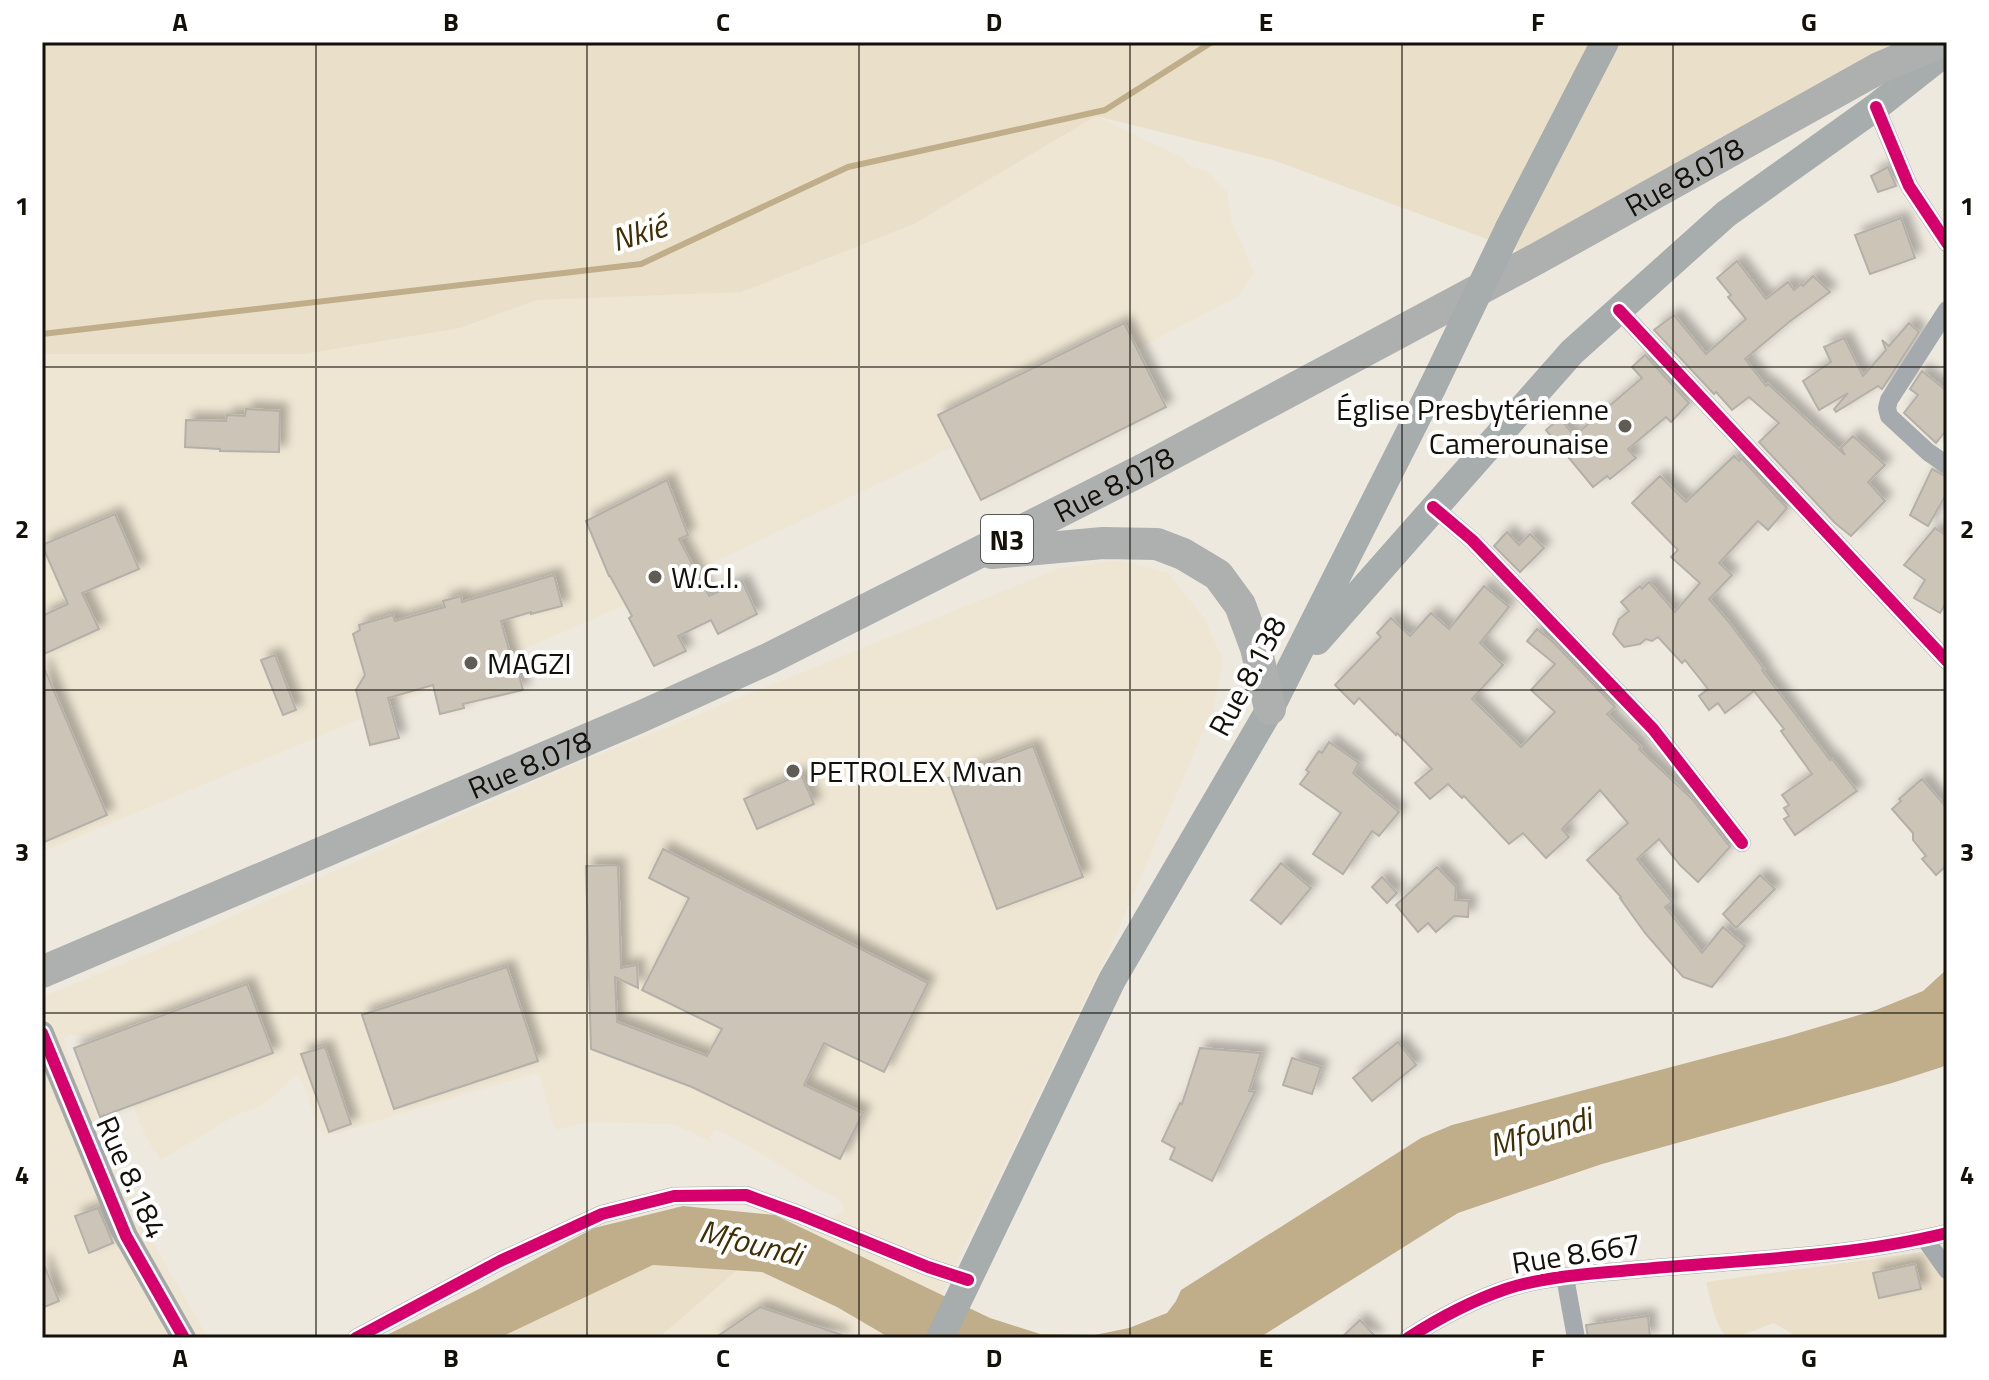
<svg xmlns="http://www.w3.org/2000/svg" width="1989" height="1380" viewBox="0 0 1989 1380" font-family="'Titillium Web',sans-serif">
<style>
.built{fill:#eee5d2}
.green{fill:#eadfc9}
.water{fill:#c0ae8a}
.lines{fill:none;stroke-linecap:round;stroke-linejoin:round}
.stream{stroke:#c0ae8a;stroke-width:6}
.building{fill:#ccc5b7;stroke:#b4b0a9;stroke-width:2;filter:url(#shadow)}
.street{stroke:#a4aaad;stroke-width:18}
.secondary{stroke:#a3a8aa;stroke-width:24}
.primary{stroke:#a7acac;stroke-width:28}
.highway{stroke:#adb0af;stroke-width:32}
.primary-bridge{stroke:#a7acac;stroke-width:28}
.cycleway-casing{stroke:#fff;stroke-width:17}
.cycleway{stroke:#d6006c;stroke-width:12}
.grid{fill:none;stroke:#14100a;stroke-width:2;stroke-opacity:0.55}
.poi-dot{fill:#605c55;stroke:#fff;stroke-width:3}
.labels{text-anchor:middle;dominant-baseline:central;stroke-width:8;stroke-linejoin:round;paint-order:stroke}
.shield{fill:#fff;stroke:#5a5854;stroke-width:2}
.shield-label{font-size:28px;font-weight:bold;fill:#14100a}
.street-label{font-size:30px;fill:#14100a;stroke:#fff}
.poi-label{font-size:30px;fill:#14100a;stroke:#fff;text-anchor:start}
.water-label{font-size:32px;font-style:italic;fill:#402e05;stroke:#fff}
.neatline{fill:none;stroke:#14100a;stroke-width:3}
.grid-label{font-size:26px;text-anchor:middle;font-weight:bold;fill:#14100a}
</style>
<defs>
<filter id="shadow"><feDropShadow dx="7" dy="-7" stdDeviation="4" flood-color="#0004"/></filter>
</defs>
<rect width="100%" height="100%" fill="#eee9df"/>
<!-- built -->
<g class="built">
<path d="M 1096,116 L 1181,157 L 1191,166 L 1206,171 L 1227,191 L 1231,219 L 1254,273 L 1238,296 L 917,465 L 625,605 L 408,699 L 42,852 L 42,354 L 304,354 L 460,328 L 537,300 L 742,292 L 914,224 Z"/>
<path d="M 1121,560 L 1168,573 L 1205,619 L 1223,661 L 1213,709 L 1109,951 L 954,1267 L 921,1338 L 658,1338 L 734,1272 L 755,1258 L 783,1240 L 843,1212 L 844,1205 L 836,1197 L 815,1188 L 761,1153 L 718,1130 L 714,1131 L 710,1138 L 714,1143 L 673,1124 L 587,1122 L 558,1130 L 554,1127 L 540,1076 L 536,1073 L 326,1136 L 319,1129 L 303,1083 L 299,1075 L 296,1074 L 271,1099 L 259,1107 L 236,1115 L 164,1158 L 159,1159 L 149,1143 L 131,1102 L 108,1040 L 92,1036 L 69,1035 L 64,1039 L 67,1051 L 153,1243 L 208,1338 L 42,1338 L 42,997 L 147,954 L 566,768 L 1060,568 Z"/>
</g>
<!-- green -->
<g class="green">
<path d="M 42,42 L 1940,42 L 1538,258 L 1273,160 L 1096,116 L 914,224 L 742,292 L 537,300 L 460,328 L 304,354 L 42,354 Z"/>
<path d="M 1947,1246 L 1947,1338 L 1799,1338 L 1774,1323 L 1734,1338 L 1727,1338 C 1714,1323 1711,1301 1706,1282 L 1924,1252 Z"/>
<path d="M 653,1265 L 737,1270 L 658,1338 L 499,1338 Z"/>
</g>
<!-- water -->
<path class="water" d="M 1947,969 L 1947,1063 L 1942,1067 L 1892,1083 L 1602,1164 L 1458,1213 L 1259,1338 L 890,1338 L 837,1307 L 762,1272 L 653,1265 L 499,1338 L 381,1338 L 479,1289 L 594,1228 L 683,1206 L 775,1215 L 990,1318 L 1040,1334 L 1095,1335 L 1129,1328 L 1167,1313 L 1176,1301 L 1181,1290 L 1421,1138 L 1452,1125 L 1785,1037 L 1876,1010 L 1923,991 Z"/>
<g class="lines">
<!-- stream -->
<path class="stream" d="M 42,334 L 641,264 L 848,167 L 1105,110 L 1212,42"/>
</g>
<!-- building -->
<g class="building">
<path d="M 1888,167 L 1896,186 L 1878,192 L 1871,176 Z"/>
<path d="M 1901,218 L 1915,258 L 1870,274 L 1855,235 Z"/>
<path d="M 1737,261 L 1766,299 L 1788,282 L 1794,290 L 1801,284 L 1803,286 L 1813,276 L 1830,292 L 1789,322 L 1745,359 L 1766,386 L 1768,384 L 1845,455 L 1841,448 L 1853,436 L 1885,465 L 1868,482 L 1885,501 L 1851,536 L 1835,523 L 1759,442 L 1779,423 L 1749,397 L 1732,410 L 1716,392 L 1714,394 L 1654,330 L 1674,315 L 1706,354 L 1746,319 L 1728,297 L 1731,295 L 1717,278 Z"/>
<path d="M 1124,323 L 1166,407 L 981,500 L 938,415 Z"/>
<path d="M 1909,323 L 1919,332 L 1882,389 L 1878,386 L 1836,412 L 1834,409 L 1848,393 L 1819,410 L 1803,381 L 1831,362 L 1824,347 L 1844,338 L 1863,376 L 1886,350 L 1882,340 L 1889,346 Z"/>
<path d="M 1645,355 L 1689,403 L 1671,422 L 1666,417 L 1628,449 L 1636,458 L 1610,479 L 1607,476 L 1593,487 L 1546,430 L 1560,418 L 1574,436 L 1642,378 L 1632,367 Z"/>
<path d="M 1922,371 L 1947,391 L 1947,429 L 1936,443 L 1904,413 L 1918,395 L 1910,389 Z"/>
<path d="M 246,409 L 280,411 L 279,452 L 220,451 L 220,449 L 185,447 L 186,420 L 226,421 L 227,415 L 245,416 Z"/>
<path d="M 1734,456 L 1739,461 L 1741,458 L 1787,508 L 1768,530 L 1758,521 L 1719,563 L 1732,575 L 1709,599 L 1728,621 L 1764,669 L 1762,670 L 1830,760 L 1832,759 L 1857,791 L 1795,835 L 1784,819 L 1789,816 L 1784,808 L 1789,805 L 1782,795 L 1812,774 L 1781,731 L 1784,729 L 1754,691 L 1725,713 L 1718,703 L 1709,710 L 1699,696 L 1708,689 L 1685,660 L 1682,663 L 1658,637 L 1652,641 L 1646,639 L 1640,644 L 1624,647 L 1613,634 L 1619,619 L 1629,611 L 1621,602 L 1640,586 L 1642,589 L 1649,582 L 1675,612 L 1700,583 L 1671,557 L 1678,550 L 1632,503 L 1660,476 L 1686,502 Z"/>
<path d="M 1932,469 L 1947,477 L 1947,493 L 1928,526 L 1910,515 Z"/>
<path d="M 667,480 L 688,535 L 679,539 L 709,596 L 742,581 L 757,614 L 718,634 L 711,620 L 678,636 L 686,651 L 654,666 L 629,618 L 632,616 L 610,576 L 609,576 L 586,521 Z"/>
<path d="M 115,514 L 139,569 L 82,593 L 99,629 L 42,655 L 42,616 L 68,604 L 42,545 Z"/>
<path d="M 1935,528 L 1947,536 L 1947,601 L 1940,613 L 1914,598 L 1925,580 L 1904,565 Z"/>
<path d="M 1507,532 L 1519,545 L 1530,534 L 1544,548 L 1520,572 L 1494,546 Z"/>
<path d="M 554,575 L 562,606 L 531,614 L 531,612 L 501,621 L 516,676 L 519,675 L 523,690 L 463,704 L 464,708 L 440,714 L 433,685 L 388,698 L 399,738 L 370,745 L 356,690 L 365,675 L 353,634 L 360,630 L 359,625 L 393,615 L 395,621 L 445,607 L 443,601 L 461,596 L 462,602 Z"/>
<path d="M 1484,586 L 1509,607 L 1480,643 L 1503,665 L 1472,699 L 1521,747 L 1555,712 L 1531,690 L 1555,664 L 1527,641 L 1537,629 L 1553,642 L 1615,707 L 1607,714 L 1641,747 L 1639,749 L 1692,799 L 1730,847 L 1698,882 L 1680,865 L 1659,839 L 1637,859 L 1672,902 L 1665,907 L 1702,953 L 1723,927 L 1745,946 L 1712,987 L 1683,977 L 1645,933 L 1620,898 L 1621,897 L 1587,860 L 1628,823 L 1600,790 L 1562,829 L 1569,837 L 1546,858 L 1523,833 L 1509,844 L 1464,796 L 1462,798 L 1448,784 L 1430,799 L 1415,783 L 1432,769 L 1397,733 L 1396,735 L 1359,698 L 1354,704 L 1335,685 L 1381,637 L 1377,633 L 1391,618 L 1410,636 L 1431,613 L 1449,629 Z"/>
<path d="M 275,655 L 296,710 L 283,715 L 261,660 Z"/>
<path d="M 42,663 L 107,815 L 42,843 Z"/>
<path d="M 1329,742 L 1359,763 L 1353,773 L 1399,812 L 1379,836 L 1372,831 L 1343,874 L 1313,854 L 1341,813 L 1300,784 L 1309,772 L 1306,770 L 1319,751 L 1322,753 Z"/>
<path d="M 1033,746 L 1083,877 L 997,909 L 948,778 Z"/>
<path d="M 801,774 L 814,804 L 757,829 L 744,799 Z"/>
<path d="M 1922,779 L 1947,808 L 1947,865 L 1936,875 L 1922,859 L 1926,856 L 1913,840 L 1913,833 L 1892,809 L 1901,801 L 1899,799 Z"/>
<path d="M 663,849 L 928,983 L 884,1072 L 824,1043 L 804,1085 L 863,1113 L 840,1159 L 692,1087 L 591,1049 L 586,866 L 618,865 L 621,968 L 637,965 L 638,988 L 615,977 L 617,1022 L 707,1056 L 722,1029 L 642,990 L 689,898 L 649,878 Z"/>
<path d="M 1281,863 L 1311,888 L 1281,924 L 1251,900 Z"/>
<path d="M 1437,867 L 1456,887 L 1455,900 L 1469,901 L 1468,917 L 1454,916 L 1436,932 L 1428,923 L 1418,932 L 1396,905 Z"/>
<path d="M 1760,875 L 1775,889 L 1736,928 L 1723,914 Z"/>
<path d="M 1382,877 L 1397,893 L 1387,903 L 1372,887 Z"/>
<path d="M 507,967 L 538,1061 L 394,1109 L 362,1015 Z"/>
<path d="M 247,984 L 273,1053 L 100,1117 L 74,1048 Z"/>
<path d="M 1398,1042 L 1416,1065 L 1372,1101 L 1353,1078 Z"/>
<path d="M 325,1047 L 351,1124 L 329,1132 L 301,1054 Z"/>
<path d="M 1200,1048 L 1261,1053 L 1249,1091 L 1255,1092 L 1212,1181 L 1170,1159 L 1175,1148 L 1162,1141 L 1180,1103 L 1182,1104 Z"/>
<path d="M 1292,1058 L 1321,1067 L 1312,1094 L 1283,1085 Z"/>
<path d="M 98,1208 L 113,1243 L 89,1253 L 75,1216 Z"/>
<path d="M 42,1260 L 59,1301 L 42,1308 Z"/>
<path d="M 1915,1264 L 1921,1289 L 1879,1298 L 1873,1273 Z"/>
<path d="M 760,1307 L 842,1335 L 842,1338 L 715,1338 Z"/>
<path d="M 1648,1316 L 1650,1338 L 1588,1338 L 1586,1325 Z"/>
<path d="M 1360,1320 L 1377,1338 L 1341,1338 Z"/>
</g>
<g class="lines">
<!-- street -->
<g class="street">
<path d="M 1876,107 L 1909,186 L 1947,243"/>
<path d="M 1619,310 L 1947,661"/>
<path d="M 1947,310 L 1889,400 L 1887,408 L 1889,416 L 1928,452 L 1947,465"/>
<path d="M 1433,507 L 1472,540 L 1653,729 L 1742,843"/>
<path d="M 1925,1239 L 1947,1270"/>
<path d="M 1565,1277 L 1576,1338"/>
<path d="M 356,1338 L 500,1261 L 602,1214 L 674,1196 L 746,1195 L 798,1214 L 928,1267 L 968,1280"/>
<path d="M 1408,1338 C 1439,1318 1471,1301 1506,1289 C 1546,1276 1590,1274 1632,1270 C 1736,1260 1845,1258 1947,1233"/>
</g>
<!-- secondary -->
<path class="secondary" d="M 42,1033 L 126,1236 L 184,1338"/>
<!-- primary -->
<g class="primary">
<path d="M 1509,228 L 1605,42"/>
<path d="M 1317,641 L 1572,352 L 1726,214 L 1876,107 L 1947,51"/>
<path d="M 940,1338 L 1112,980 L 1270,709 L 1432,388"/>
</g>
<!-- highway -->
<g class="highway">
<path d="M 992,553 L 1103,543 L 1157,544 L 1183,554 L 1218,575 L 1240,605 L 1256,648 L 1270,709"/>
<path id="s1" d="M 42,972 L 640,717 L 770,658 L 1144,469 L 1538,258 L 1879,68 L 1940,42"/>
</g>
<!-- primary-bridge -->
<path class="primary-bridge" d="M 1432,388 L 1509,228"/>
<!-- cycleway casing -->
<g class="cycleway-casing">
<g id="cycleway">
<path d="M 1876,107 L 1909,186 L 1947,243"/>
<path d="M 1619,310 L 1947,661"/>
<path d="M 1433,507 L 1472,540 L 1653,729 L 1742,843"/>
<path d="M 42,1033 L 126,1236 L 184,1338"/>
<path d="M 356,1338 L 500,1261 L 602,1214 L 674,1196 L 746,1195 L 798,1214 L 928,1267 L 968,1280"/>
<path d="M 1408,1338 C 1439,1318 1471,1301 1506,1289 C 1546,1276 1590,1274 1632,1270 C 1736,1260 1845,1258 1947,1233"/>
</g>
</g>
<!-- cycleway -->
<use href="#cycleway" class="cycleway"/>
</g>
<!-- grid -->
<path class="grid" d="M 316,42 L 316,1338M 587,42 L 587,1338M 859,42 L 859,1338M 1130,42 L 1130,1338M 1402,42 L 1402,1338M 1673,42 L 1673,1338M 42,367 L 1947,367M 42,690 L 1947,690M 42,1013 L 1947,1013"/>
<!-- markers -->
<g class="poi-dot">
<circle cx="1625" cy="426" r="8"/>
<circle cx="655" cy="577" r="8"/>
<circle cx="471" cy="663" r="8"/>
<circle cx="793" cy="771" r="8"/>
</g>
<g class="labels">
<!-- shield labels -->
<rect class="shield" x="981" y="515" width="52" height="48" rx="6"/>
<g class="shield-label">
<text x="1007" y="539">N3</text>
</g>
<!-- street labels -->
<g class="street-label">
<text stroke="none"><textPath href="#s1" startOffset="1826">Rue 8.078</textPath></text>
<text stroke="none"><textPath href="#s1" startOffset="1178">Rue 8.078</textPath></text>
<text transform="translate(1247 676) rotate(-62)">Rue 8.138</text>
<text stroke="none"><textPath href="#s1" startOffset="530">Rue 8.078</textPath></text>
<text transform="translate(132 1177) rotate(66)">Rue 8.184</text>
<text transform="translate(1576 1253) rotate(-9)">Rue 8.667</text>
</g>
<!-- poi labels -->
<g class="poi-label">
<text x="1609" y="409" text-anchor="end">Église Presbytérienne<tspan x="1609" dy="34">Camerounaise</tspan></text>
<text x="671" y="577">W.C.I.</text>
<text x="487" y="663">MAGZI</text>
<text x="809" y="771">PETROLEX Mvan</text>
</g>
<!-- water labels -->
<g class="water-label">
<text transform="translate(639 232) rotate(-17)">Nkié</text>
<text transform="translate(1540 1131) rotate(-16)">Mfoundi</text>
<text transform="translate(751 1242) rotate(14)">Mfoundi</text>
</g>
</g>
<!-- border -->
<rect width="1989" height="1380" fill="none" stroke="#ffffff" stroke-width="88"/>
<rect x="44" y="44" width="1901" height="1292" class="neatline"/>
<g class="grid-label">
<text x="180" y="31">A</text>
<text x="451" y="31">B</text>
<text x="723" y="31">C</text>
<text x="994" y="31">D</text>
<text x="1266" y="31">E</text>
<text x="1538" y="31">F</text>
<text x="1809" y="31">G</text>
<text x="22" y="215">1</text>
<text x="1967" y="215">1</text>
<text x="22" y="538">2</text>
<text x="1967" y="538">2</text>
<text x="22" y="861">3</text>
<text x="1967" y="861">3</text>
<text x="22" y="1184">4</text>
<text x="1967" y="1184">4</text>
<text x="180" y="1367">A</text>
<text x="451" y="1367">B</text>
<text x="723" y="1367">C</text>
<text x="994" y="1367">D</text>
<text x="1266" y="1367">E</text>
<text x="1538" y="1367">F</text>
<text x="1809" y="1367">G</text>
</g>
</svg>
